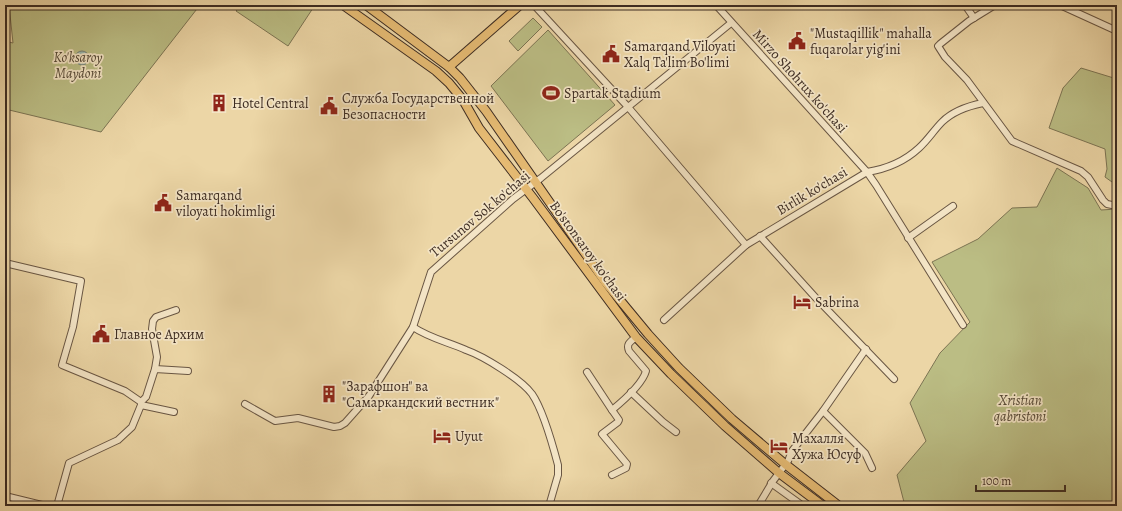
<svg xmlns="http://www.w3.org/2000/svg" width="1122" height="511" viewBox="0 0 1122 511" font-family="Alegreya,serif">
<style>
.green{fill:#bbbd84;stroke:#7c7453}
.water{fill:#9ab7af;stroke:#757f77}
.lines{fill:none;stroke-linecap:round;stroke-linejoin:round}
.minor-casing{stroke:#695643;stroke-width:8}
.major-casing{stroke:#3d2c22;stroke-width:10}
.minor{stroke:#f3e4c5;stroke-width:6}
.major{stroke:#e6bb73;stroke-width:8}
.labels{text-anchor:middle;dominant-baseline:central;stroke-width:3.5;stroke-linejoin:round;paint-order:stroke}
.poi-label{font-size:14px;fill:#3d2c22;stroke:#f3e4c5;text-anchor:start}
.park-label{font-size:14px;font-style:italic;fill:#564936;stroke:#f3e4c5}
.street-label{font-size:14px;fill:#3d2c22;stroke:#f3e4c5}
</style>
<rect width="100%" height="100%" fill="#ecd6a6"/>
<filter id="stains"><feTurbulence type="fractalNoise" baseFrequency=".005" numOctaves="4"/><feColorMatrix values="0 0 0 0 .2 0 0 0 0 .09 0 0 0 0 .02 0 0 0 .5 -.17"/></filter>
<radialGradient id="worn" r=".72"><stop offset=".6" stop-color="#630" stop-opacity="0"/><stop offset="1" stop-color="#630" stop-opacity=".3"/></radialGradient>
<!-- green -->
<g class="green">
<path d="M 9,5 L 200,5 L 101,132 L 5,109 L 5,41 L 13,43 Z"/>
<path d="M 241,5 L 315,5 L 288,46 L 236,11 Z"/>
<path d="M 533,18 L 542,27 L 518,51 L 509,41 Z"/>
<path d="M 548,30 L 615,105 L 548,161 L 491,86 Z"/>
<path d="M 1081,68 L 1117,79 L 1117,183 L 1112,182 L 1105,177 L 1107,169 L 1105,149 L 1049,128 L 1063,88 Z"/>
<path d="M 1057,168 L 1088,188 L 1101,210 L 1117,209 L 1117,506 L 905,506 L 897,475 L 926,441 L 910,403 L 940,353 L 970,322 L 932,262 L 978,239 L 1012,208 L 1037,207 Z"/>
</g>
<!-- water -->
<circle class="water" cx="82" cy="58" r="7"/>
<g class="lines">
<!-- minor casing -->
<g class="minor-casing">
<g id="minor">
<path d="M 534,5 L 628,107 L 746,245"/>
<path d="M 716,5 L 867,172 L 876,185 L 963,325"/>
<path d="M 965,5 L 974,18"/>
<path d="M 995,5 L 969,21 L 940,44 L 938,46 L 945,57 L 967,80 L 1012,141 L 1081,171 L 1088,177 L 1103,200 L 1107,204 L 1117,206"/>
<path d="M 1060,5 L 1117,31"/>
<path d="M 760,236 L 815,297 L 894,379"/>
<path d="M 908,238 L 953,206"/>
<path d="M 5,263 L 81,281 L 73,327 L 62,365 L 125,391 L 141,402 L 141,405 L 132,427 L 118,440 L 69,463 L 57,506"/>
<path d="M 664,320 L 746,245 L 867,172 C 886,169 905,161 919,148 C 928,140 934,130 942,122 C 953,111 968,106 983,103"/>
<path d="M 413,327 C 429,338 448,342 466,350 C 483,356 521,379 532,394 C 543,410 553,446 558,465 L 558,475 L 549,506"/>
<path d="M 155,369 L 157,357 L 152,329 L 153,321 L 156,317 L 176,310"/>
<path d="M 587,372 L 612,410"/>
<path d="M 631,392 L 663,422 L 676,432"/>
<path d="M 141,402 L 146,397 L 155,369 L 188,371"/>
<path d="M 245,404 L 275,421 L 298,418 L 334,427 L 340,426 L 345,423 L 369,396 L 413,327 L 431,272 L 513,199 L 541,178 L 731,23"/>
<path d="M 141,405 L 174,412"/>
<path d="M 823,411 L 865,453 L 872,468"/>
<path d="M 612,475 L 626,468 L 627,464 L 602,434 L 618,422 L 619,420 L 612,410 C 623,401 642,385 646,371 L 629,351 C 626,344 630,342 636,337"/>
<path d="M 771,483 L 803,506"/>
<path d="M 5,496 L 46,506"/>
<path d="M 758,506 L 773,481 L 788,461 L 792,451 L 823,411 L 866,349"/>
</g>
</g>
<!-- major casing -->
<g class="major-casing">
<g id="major">
<path d="M 343,5 L 436,71 L 449,83 L 463,100 L 479,128 L 533,198 L 636,337 L 671,374 L 725,426 L 779,473 L 823,506"/>
<path d="M 366,5 L 449,67 L 460,78 L 486,111 L 605,282 L 648,334 L 679,368 L 732,419 L 785,464 L 839,506"/>
<path d="M 449,67 L 520,5"/>
</g>
</g>
<!-- minor -->
<use href="#minor" class="minor"/>
<!-- major -->
<use href="#major" class="major"/>
</g>
<!-- icons -->
<defs>
<g id="civic-bare" transform="scale(1.38)"><path d="M-.6-6.5H3V-4.5H.6V-3L4-1V1h2V6H-6V1h2V-1L-.6-3ZM-1.2 2.5V6h2.4V2.5Z" fill="#8f2418" stroke="#f3e4c5" stroke-width="2.5" paint-order="stroke"/></g>
<g id="stadium-bare" transform="scale(1.38)"><path d="M0-5a6.5 5 0 1 0 0 10a6.5 5 0 1 0 0-10ZM-3.5-1.8h7v3.6h-7Z" fill="#8f2418" stroke="#f3e4c5" stroke-width="2.5" paint-order="stroke"/></g>
<g id="building-bare" transform="scale(1.38)"><path d="M-4-6H4V6H1V3H-1V6H-4ZM-2.5-4.3h1.7v1.8h-1.7ZM.8-4.3h1.7v1.8H.8ZM-2.5-1h1.7V.8h-1.7ZM.8-1h1.7V.8H.8Z" fill="#8f2418" stroke="#f3e4c5" stroke-width="2.5" paint-order="stroke"/></g>
<g id="hotel-bare" transform="scale(1.38)"><path d="M-6-4.5h1.5V1H6V5H4.5V3h-9V5H-6ZM-4 0a1.8 1.8 0 1 1 3.6 0ZM.5 0V-2.5h3Q6-2.5 6 0Z" fill="#8f2418" stroke="#f3e4c5" stroke-width="2.5" paint-order="stroke"/></g>
</defs>
<g fill-rule="evenodd">
<use href="#civic-bare" x="797" y="41"/>
<use href="#civic-bare" x="611" y="54"/>
<use href="#stadium-bare" x="551" y="93"/>
<use href="#building-bare" x="219" y="103"/>
<use href="#civic-bare" x="329" y="106"/>
<use href="#civic-bare" x="163" y="203"/>
<use href="#hotel-bare" x="802" y="302"/>
<use href="#civic-bare" x="101" y="334"/>
<use href="#building-bare" x="329" y="394"/>
<use href="#hotel-bare" x="442" y="436"/>
<use href="#hotel-bare" x="779" y="446"/>
</g>
<g class="labels">
<!-- poi labels -->
<g class="poi-label">
<text x="810" y="33">"Mustaqillik" mahalla<tspan x="810" dy="16">fuqarolar yig'ini</tspan></text>
<text x="624" y="46">Samarqand Viloyati<tspan x="624" dy="16">Xalq Ta'lim Bo'limi</tspan></text>
<text x="564" y="93">Spartak Stadium</text>
<text x="342" y="98">Служба Государственной<tspan x="342" dy="16">Безопасности</tspan></text>
<text x="232" y="103">Hotel Central</text>
<text x="176" y="195">Samarqand<tspan x="176" dy="16">viloyati hokimligi</tspan></text>
<text x="815" y="302">Sabrina</text>
<text x="114" y="334">Главное Архим</text>
<text x="342" y="386">"Зарафшон" ва<tspan x="342" dy="16">"Самаркандский вестник"</tspan></text>
<text x="455" y="436">Uyut</text>
<text x="792" y="438">Махалля<tspan x="792" dy="16">Хужа Юсуф</tspan></text>
</g>
<!-- park labels -->
<g class="park-label">
<text x="78" y="57">Ko'ksaroy<tspan x="78" dy="16">Maydoni</tspan></text>
<text x="1020" y="400">Xristian<tspan x="1020" dy="16">qabristoni</tspan></text>
</g>
<!-- street labels -->
<g class="street-label">
<text transform="translate(800 81) rotate(48)">Mirzo Shohrux ko'chasi</text>
<text transform="translate(812 191) rotate(-31)">Birlik ko'chasi</text>
<text transform="translate(480 214) rotate(-40)">Tursunov Sok ko'chasi</text>
<text transform="translate(588 251) rotate(54)">Bo'stonsaroy ko'chasi</text>
</g>
</g>
<!-- margin -->
<rect width="1122" height="511" fill="none" stroke="#ecd6a6" stroke-width="20"/>
<rect x="6" y="6" width="1110" height="499" fill="none" stroke="#3d2c22" stroke-width="2"/>
<rect x="10" y="10" width="1102" height="491" fill="none" stroke="#3d2c22"/>
<!-- scale -->
<path d="M976 485v6h89v-6" fill="none" stroke="#3d2c22" stroke-width="2"/>
<text x="982" y="485" font-size="12" fill="#3d2c22" stroke="#f3e4c5" stroke-width="3" paint-order="stroke">100 m</text>
<rect width="100%" height="100%" filter="url(#stains)"/>
<rect width="100%" height="100%" fill="url(#worn)"/>
</svg>
